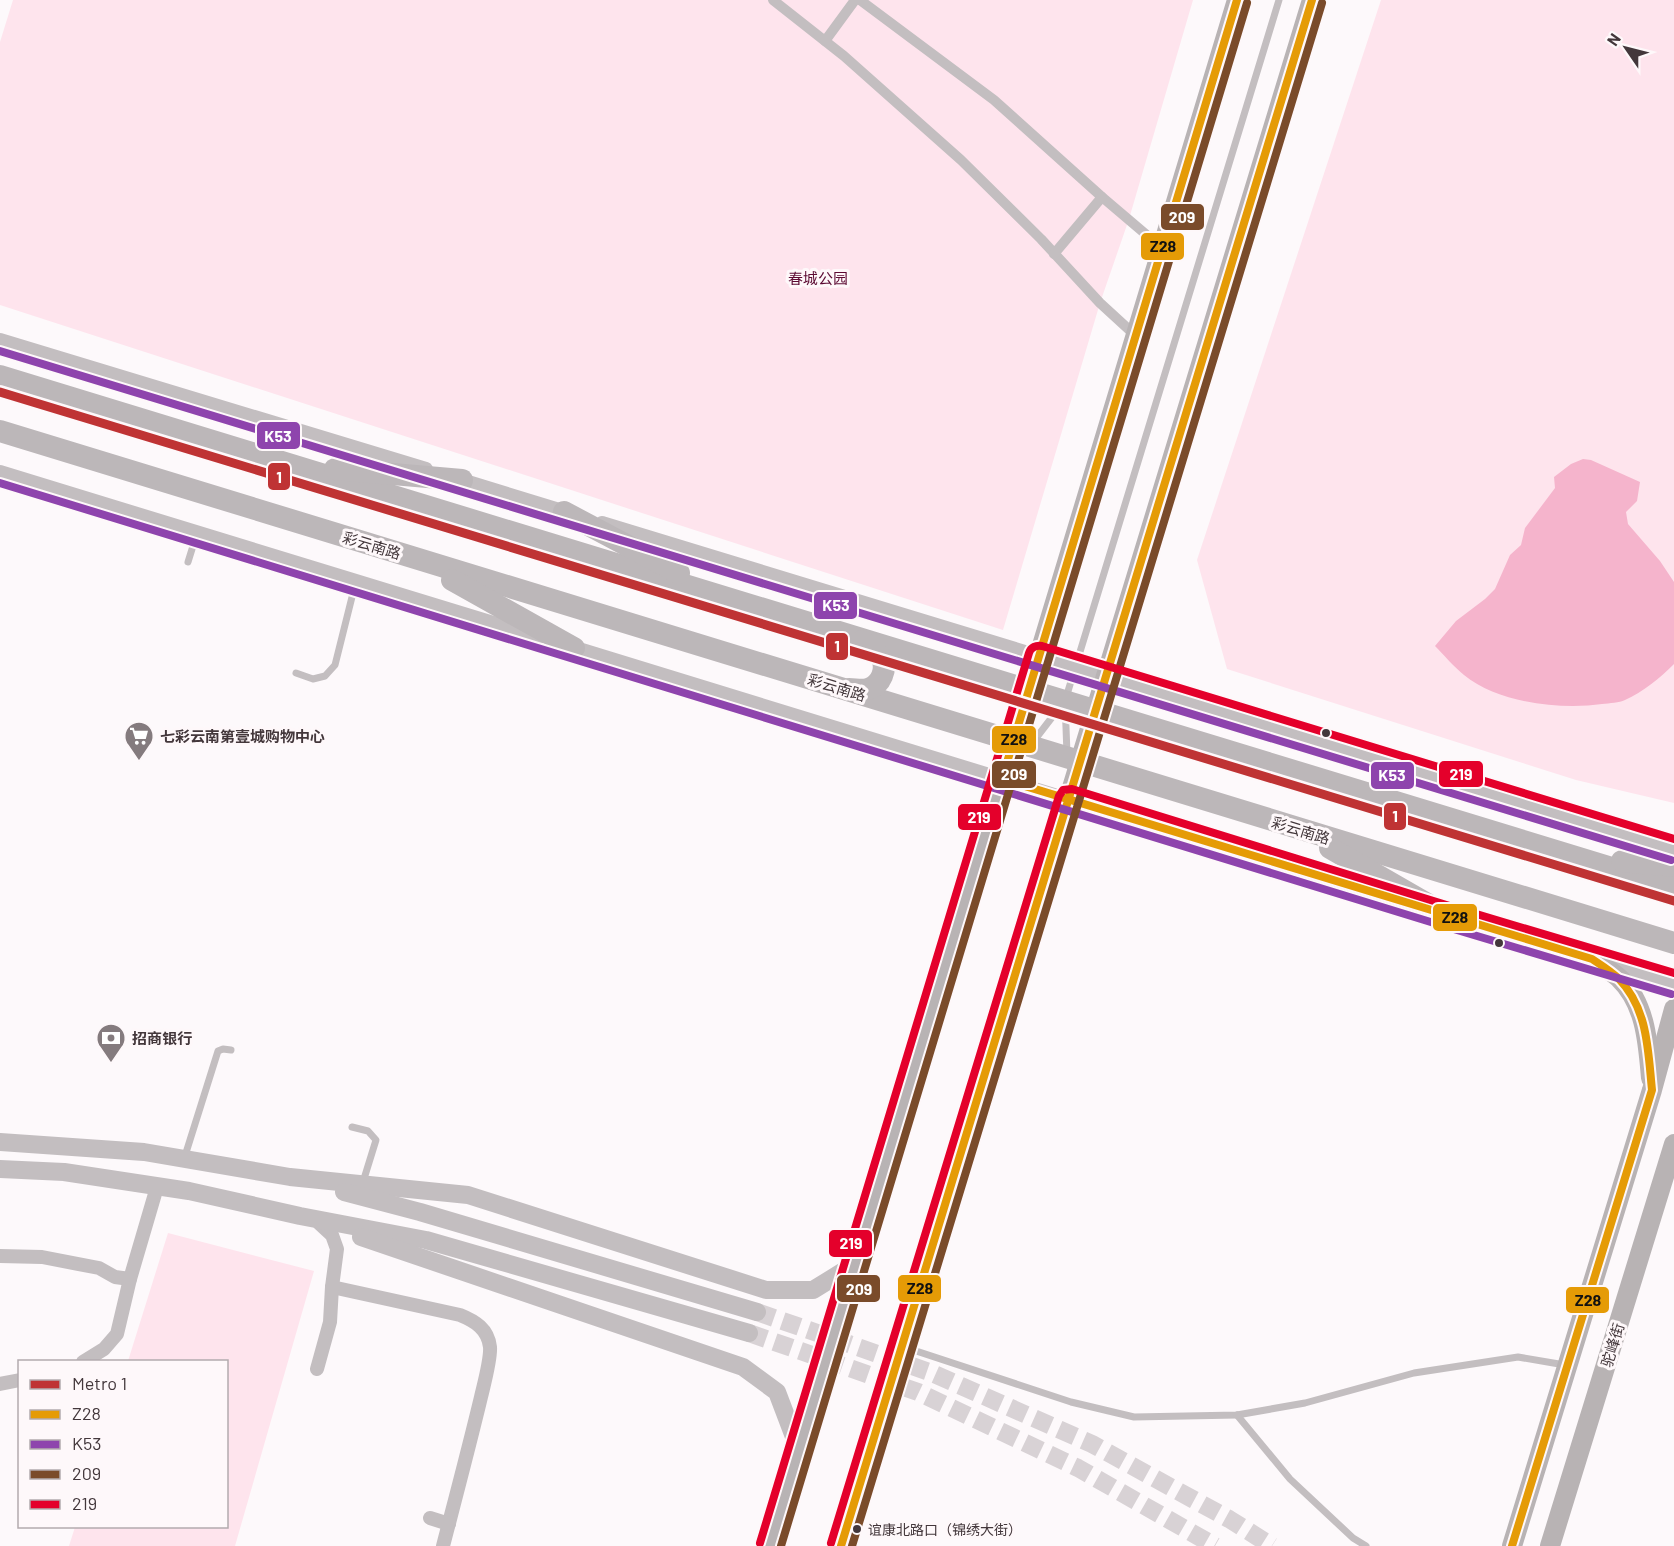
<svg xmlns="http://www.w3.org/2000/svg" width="1674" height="1546" viewBox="0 0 1674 1546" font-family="Barlow,'Noto Sans SC',sans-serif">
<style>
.green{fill:#fee4ed}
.water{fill:#f5b4cc}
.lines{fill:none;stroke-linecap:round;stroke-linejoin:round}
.tertiary-tunnel{stroke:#d8d2d5;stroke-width:18;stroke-dasharray:18 9;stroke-linecap:butt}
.service{stroke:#c3bec0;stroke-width:7}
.pedestrian{stroke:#c3bec0;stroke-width:10}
.minor{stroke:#c3bec0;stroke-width:14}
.tertiary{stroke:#c3bec0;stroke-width:18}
.secondary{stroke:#b8b3b4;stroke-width:20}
.primary{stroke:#bcb7b9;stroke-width:22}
.bus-1-casing{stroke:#fef8fa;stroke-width:12}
.bus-2-casing{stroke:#fef8fa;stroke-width:12}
.bus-3-casing{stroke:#fef8fa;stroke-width:12}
.bus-4-casing{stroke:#fef8fa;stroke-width:12}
.bus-1{stroke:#e59b06;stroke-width:8}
.bus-2{stroke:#8e44ad;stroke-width:8}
.bus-3{stroke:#7a4b2a;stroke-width:8}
.bus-4{stroke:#e4002b;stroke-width:8}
.metro-1-casing{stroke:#fef8fa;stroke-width:14}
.metro-1{stroke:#bf3334;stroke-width:9}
.bus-dot{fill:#43373b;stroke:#fef8fa;stroke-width:2}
.labels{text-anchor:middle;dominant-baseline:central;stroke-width:6;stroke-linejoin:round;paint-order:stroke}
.bus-label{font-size:14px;fill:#43373b;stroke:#fef8fa;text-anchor:start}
.park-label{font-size:15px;fill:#5b0a32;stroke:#fef8fa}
.street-label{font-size:15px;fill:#43373b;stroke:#fef8fa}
.poi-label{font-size:15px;font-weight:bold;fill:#43373b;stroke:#fef8fa;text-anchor:start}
.line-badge{stroke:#fef8fa;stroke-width:2}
.badge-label{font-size:16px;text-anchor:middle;font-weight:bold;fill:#fff}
.pale-badge-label{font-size:16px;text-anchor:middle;font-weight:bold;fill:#111}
</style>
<rect width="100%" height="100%" fill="#fdf9fb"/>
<!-- green -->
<g class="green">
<path d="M 13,0 L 1193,0 L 1129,219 L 1100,303 L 1003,630 L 0,305 L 0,42 Z"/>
<path d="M 1381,0 L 1674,0 L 1674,803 L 1576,780 L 1227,669 L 1197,560 Z"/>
<path d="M 168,1233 L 314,1271 L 235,1546 L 69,1546 L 75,1527 L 226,1526 L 226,1362 L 128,1361 Z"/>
</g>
<!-- water -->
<path class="water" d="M 1583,459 L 1591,460 L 1640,482 L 1637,501 L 1626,512 L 1628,524 L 1660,561 L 1674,582 L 1674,664 C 1660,678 1643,692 1625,700 C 1619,703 1610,703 1602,704 C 1561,710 1498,703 1464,675 C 1454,667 1444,655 1435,646 L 1456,621 L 1485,599 L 1495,589 L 1510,555 L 1521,545 L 1525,528 L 1555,488 L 1554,477 L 1571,464 Z"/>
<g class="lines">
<!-- tertiary-tunnel -->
<g class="tertiary-tunnel">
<path d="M 757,1312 L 932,1373 L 1092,1444 L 1229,1519 L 1272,1546"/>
<path d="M 749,1333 L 918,1392 L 1078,1468 L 1215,1546"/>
</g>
<!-- service -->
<g class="service">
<path d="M 188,562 L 197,533"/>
<path d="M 296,673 L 313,679 L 325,676 L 335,665 L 356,581"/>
<path d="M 1033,742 L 1063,703"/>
<path d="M 1067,754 L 1065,701 L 1279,0"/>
<path d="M 352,1127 L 368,1131 L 376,1140 L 363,1182"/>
<path d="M 184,1159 L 218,1051 L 223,1049 L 231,1050"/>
<path d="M 904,1347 L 1071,1402 L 1134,1417 L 1237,1415 L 1305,1403 L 1414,1373 L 1518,1357 L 1565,1365"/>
<path d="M 1237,1415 L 1290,1479 L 1353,1538 L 1366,1546"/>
</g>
<!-- pedestrian -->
<g class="pedestrian">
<path d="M 773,0 L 844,56 L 961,160 L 1041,239 L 1100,303 L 1136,336"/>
<path d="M 860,0 L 994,100 L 1102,197 L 1162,248"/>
<path d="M 825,41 L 855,0"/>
<path d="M 1054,254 L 1102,197"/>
</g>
<!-- minor -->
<g class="minor">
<path d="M 0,340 L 426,469"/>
<path d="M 0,472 L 539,637"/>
<path d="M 455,478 L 569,513"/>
<path d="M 602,523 L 1674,850"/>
<path d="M 569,646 L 1416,906"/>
<path d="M 1443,915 L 1674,984"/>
<path d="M 0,1256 L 42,1257 L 99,1268 L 115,1277 L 130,1279"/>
<path d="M 332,1287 L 460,1315 C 475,1321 488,1329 490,1347 C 491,1359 484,1384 481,1397 C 469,1447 456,1496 443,1546"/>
<path d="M 83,1362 L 104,1349 L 117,1334 L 130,1279 L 157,1187"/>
<path d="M 317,1369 L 330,1322 L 332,1287 L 337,1249 L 332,1235 L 319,1223"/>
<path d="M 0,1384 L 20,1380"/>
<path d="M 430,1518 L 449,1524"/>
</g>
<!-- tertiary -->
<g class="tertiary">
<path d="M 0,1142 L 144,1152 L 290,1177 L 468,1195 L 766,1290 L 813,1290 L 855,1264"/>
<path d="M 0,1169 L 64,1172 L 189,1191 L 300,1216 L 426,1240 L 749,1333"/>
<path d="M 344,1192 L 420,1212 L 757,1312"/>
<path d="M 361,1237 L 743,1367 L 777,1392 L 799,1450"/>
</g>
<!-- secondary -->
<g class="secondary">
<path d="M 1592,959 C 1601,965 1611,971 1619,978 C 1646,1004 1648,1043 1651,1078"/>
<path d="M 770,1546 L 1237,0"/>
<path d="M 841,1546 L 1312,0"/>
<path d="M 1512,1546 L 1652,1090 L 1674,1009"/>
<path d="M 1550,1546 L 1674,1144"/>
</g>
<!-- primary -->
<g class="primary">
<path d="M 0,376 L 1674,887"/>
<path d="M 0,431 L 1674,943"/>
<path d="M 335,469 L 462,480"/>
<path d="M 564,512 L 679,573"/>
<path d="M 452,580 L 574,648"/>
<path d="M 849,689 C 855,689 862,691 868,689 C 881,685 888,669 881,657 C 876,651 868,646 862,641"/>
<path d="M 1330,848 L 1450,917"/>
<path d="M 1622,861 L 1674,866"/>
</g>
<!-- bus-1 casing -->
<g class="bus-1-casing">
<g id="bus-1">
<path d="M 1237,0 L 1002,779 L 1592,959 C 1601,965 1611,971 1619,979 C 1648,1009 1648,1051 1652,1090 L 1512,1546"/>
<path d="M 841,1546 L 1312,0"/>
</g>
</g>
<!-- bus-2 casing -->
<g class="bus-2-casing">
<g id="bus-2">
<path d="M 0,351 L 1671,860"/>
<path d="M 0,483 L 1447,927 L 1671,994"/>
</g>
</g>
<!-- bus-3 casing -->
<g class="bus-3-casing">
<g id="bus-3">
<path d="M 781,1546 L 1247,3"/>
<path d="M 852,1546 L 1322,3"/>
</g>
</g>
<!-- bus-4 casing -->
<g class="bus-4-casing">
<g id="bus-4">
<path d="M 760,1543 L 1029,653 C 1031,647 1036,645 1042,646 L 1674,839"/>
<path d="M 831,1543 L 1059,796 L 1063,790 L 1072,789 L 1453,907 L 1674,973"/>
</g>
</g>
<!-- bus-1 -->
<use href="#bus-1" class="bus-1"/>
<!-- bus-2 -->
<use href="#bus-2" class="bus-2"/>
<!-- bus-3 -->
<use href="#bus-3" class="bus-3"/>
<!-- bus-4 -->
<use href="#bus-4" class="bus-4"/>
<!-- metro-1 casing -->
<g class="metro-1-casing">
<path id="metro-1" d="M 0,392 L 1674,901"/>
</g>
<!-- metro-1 -->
<use href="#metro-1" class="metro-1"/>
</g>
<!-- icons -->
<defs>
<g id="supermarket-pin" transform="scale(1.5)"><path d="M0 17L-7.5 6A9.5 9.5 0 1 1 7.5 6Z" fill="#847b7e" stroke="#fef8fa"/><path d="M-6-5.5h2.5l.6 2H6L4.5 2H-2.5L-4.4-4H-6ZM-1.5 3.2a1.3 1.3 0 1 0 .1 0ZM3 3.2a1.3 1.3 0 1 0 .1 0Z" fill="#fff"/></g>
<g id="bank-pin" transform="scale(1.5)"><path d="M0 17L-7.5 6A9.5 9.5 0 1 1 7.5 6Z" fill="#847b7e" stroke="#fef8fa"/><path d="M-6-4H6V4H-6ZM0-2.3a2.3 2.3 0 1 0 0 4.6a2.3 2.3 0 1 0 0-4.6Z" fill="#fff"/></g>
</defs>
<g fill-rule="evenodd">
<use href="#supermarket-pin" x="139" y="736"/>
<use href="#bank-pin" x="111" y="1038"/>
</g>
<!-- markers -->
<g class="bus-dot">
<circle cx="1326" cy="733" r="5"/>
<circle cx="1499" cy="943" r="5"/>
<circle cx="857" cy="1529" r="5"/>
</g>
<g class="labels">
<!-- bus labels -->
<g class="bus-label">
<text x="868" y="1529">谊康北路口（锦绣大街）</text>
</g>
<!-- park labels -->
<g class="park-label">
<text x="818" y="278">春城公园</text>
</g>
<!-- street labels -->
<g class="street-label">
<text transform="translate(372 545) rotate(17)">彩云南路</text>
<text transform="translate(837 687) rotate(17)">彩云南路</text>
<text transform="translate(1301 830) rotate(17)">彩云南路</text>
<text transform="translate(1612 1345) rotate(-73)">驼峰街</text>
</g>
<!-- poi labels -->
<g class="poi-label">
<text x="160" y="736">七彩云南第壹城购物中心</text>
<text x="132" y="1038">招商银行</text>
</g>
</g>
<g class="line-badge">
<rect x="1160" y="203" width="45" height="28" rx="6" fill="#7a4b2a"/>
<rect x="1140" y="232" width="45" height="29" rx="6" fill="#e59b06"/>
<rect x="256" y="421" width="45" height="29" rx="6" fill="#8e44ad"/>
<rect x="267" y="462" width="24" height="29" rx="6" fill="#bf3334"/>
<rect x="813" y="591" width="45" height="29" rx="6" fill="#8e44ad"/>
<rect x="825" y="632" width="24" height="29" rx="6" fill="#bf3334"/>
<rect x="991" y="725" width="46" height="29" rx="6" fill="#e59b06"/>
<rect x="1438" y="760" width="46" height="28" rx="6" fill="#e4002b"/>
<rect x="991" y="760" width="46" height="29" rx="6" fill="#7a4b2a"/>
<rect x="1370" y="761" width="45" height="29" rx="6" fill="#8e44ad"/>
<rect x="1383" y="802" width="24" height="29" rx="6" fill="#bf3334"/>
<rect x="957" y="803" width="45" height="28" rx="6" fill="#e4002b"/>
<rect x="1432" y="903" width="46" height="29" rx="6" fill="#e59b06"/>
<rect x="828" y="1229" width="45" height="29" rx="6" fill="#e4002b"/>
<rect x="897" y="1274" width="45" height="29" rx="6" fill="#e59b06"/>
<rect x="836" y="1274" width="45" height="29" rx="6" fill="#7a4b2a"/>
<rect x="1565" y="1286" width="45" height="28" rx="6" fill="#e59b06"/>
</g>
<g class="badge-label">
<text x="1182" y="223">209</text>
<text x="278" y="442">K53</text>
<text x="279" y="483">1</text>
<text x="836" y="611">K53</text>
<text x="837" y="652">1</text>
<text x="1461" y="780">219</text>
<text x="1014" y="780">209</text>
<text x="1392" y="781">K53</text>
<text x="1395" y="822">1</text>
<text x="979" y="823">219</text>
<text x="851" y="1249">219</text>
<text x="859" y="1295">209</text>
</g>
<g class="pale-badge-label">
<text x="1163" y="252">Z28</text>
<text x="1014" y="745">Z28</text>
<text x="1455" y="923">Z28</text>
<text x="920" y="1294">Z28</text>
<text x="1588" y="1306">Z28</text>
</g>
<!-- legend -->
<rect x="18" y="1360" width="210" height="168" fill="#fef8fa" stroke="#b3abae" stroke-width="1.5"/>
<rect x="30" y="1380" width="30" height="9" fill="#bf3334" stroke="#b3abae" stroke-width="1.5"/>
<text x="72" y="1390" font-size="18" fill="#43373b">Metro 1</text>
<rect x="30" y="1410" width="30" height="9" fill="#e59b06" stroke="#b3abae" stroke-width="1.5"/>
<text x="72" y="1420" font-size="18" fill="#43373b">Z28</text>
<rect x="30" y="1440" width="30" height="9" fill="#8e44ad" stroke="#b3abae" stroke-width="1.5"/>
<text x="72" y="1450" font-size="18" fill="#43373b">K53</text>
<rect x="30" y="1470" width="30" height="9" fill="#7a4b2a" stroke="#b3abae" stroke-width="1.5"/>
<text x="72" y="1480" font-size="18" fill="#43373b">209</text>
<rect x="30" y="1500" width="30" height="9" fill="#e4002b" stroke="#b3abae" stroke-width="1.5"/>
<text x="72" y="1510" font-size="18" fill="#43373b">219</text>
<!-- north arrow -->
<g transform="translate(1626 48) rotate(305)" stroke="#fef8fa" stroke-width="4.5" paint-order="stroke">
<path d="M0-4.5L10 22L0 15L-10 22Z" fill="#43373b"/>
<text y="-9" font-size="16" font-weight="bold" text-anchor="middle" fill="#43373b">N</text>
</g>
</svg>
